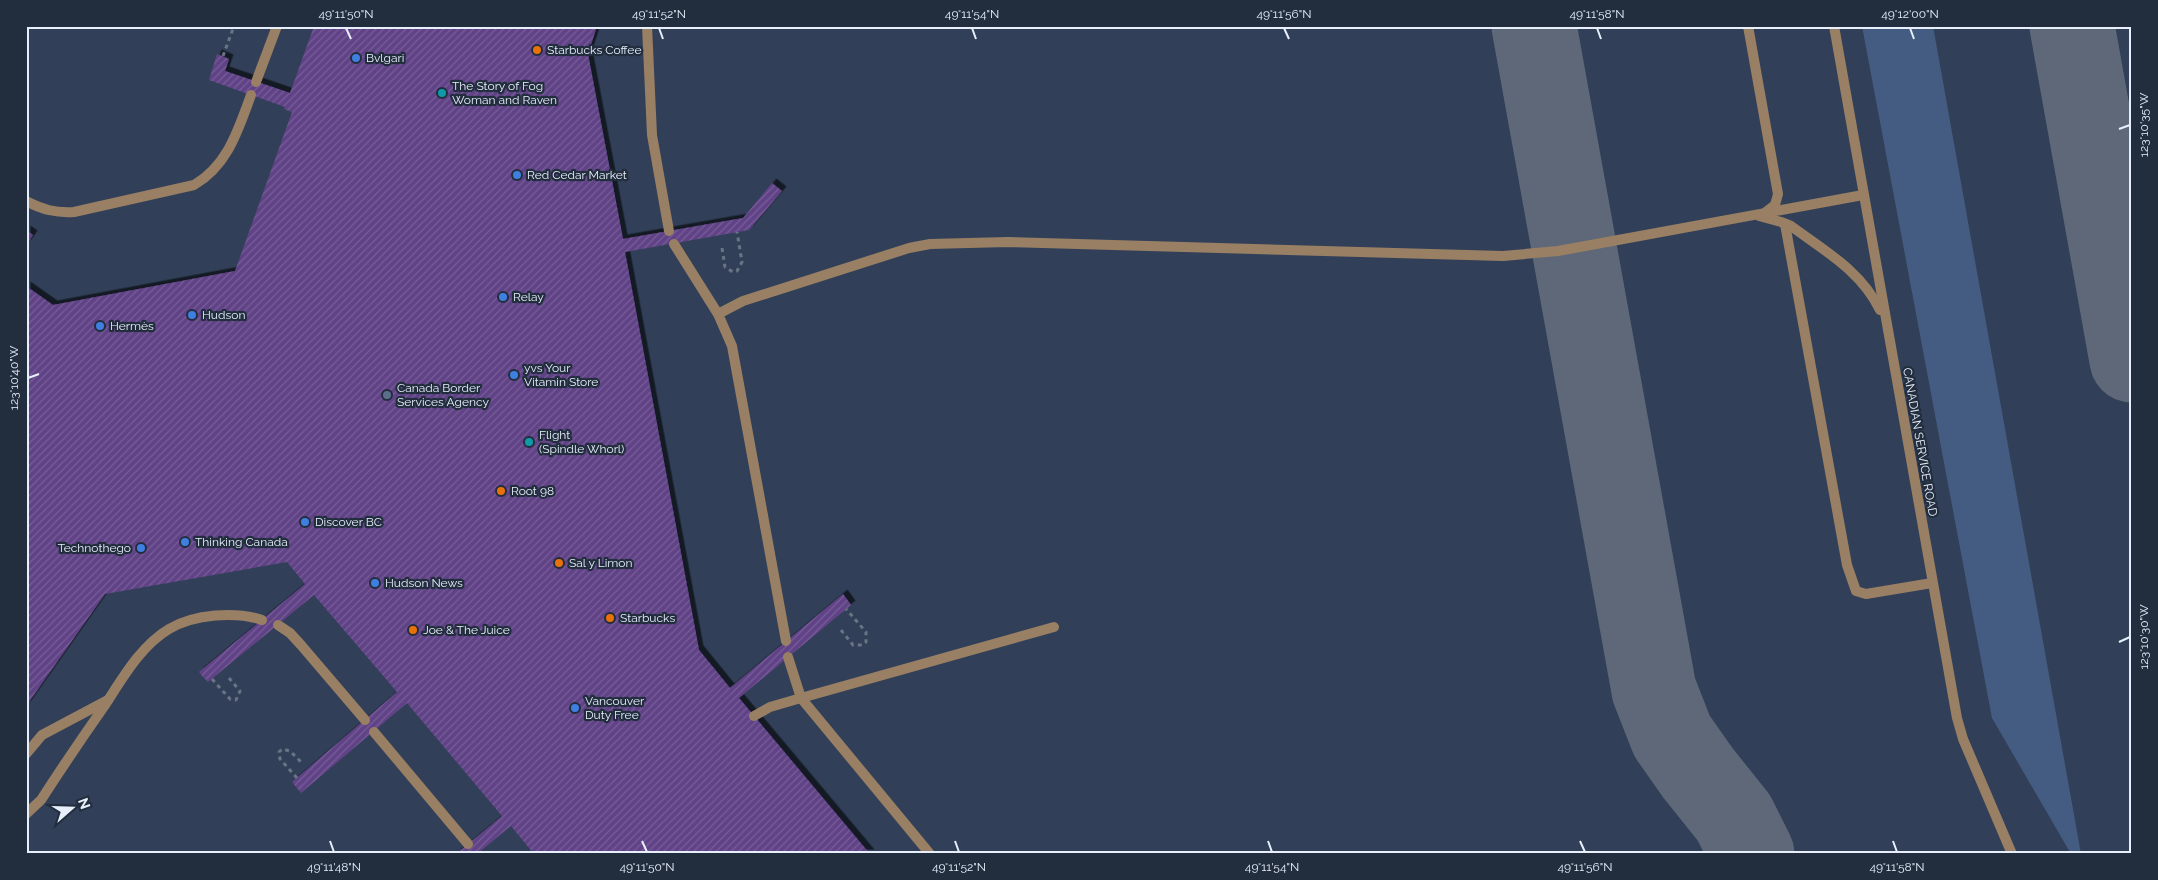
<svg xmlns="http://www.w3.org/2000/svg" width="2158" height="880" viewBox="0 0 2158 880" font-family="Raleway,sans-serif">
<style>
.built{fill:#314058}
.grass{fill:#445c82}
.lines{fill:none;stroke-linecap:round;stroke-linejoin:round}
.taxiway{stroke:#5e6878;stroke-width:85}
.building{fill:url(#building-hatch);filter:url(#shadow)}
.path{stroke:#6a7484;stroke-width:3;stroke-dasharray:4 4;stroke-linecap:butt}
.lane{stroke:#997f64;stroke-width:10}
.ticks{fill:none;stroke:#e7effa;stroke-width:2}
.food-dot{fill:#e8710a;stroke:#222d3e;stroke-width:2}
.shop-dot{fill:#3f7fe0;stroke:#222d3e;stroke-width:2}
.culture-dot{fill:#0f9aa8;stroke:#222d3e;stroke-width:2}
.service-dot{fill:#5c6f8a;stroke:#222d3e;stroke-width:2}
.labels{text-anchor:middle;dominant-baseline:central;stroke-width:4.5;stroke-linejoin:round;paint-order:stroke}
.poi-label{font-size:12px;fill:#e7effa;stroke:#222d3e;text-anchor:start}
.street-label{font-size:12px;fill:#e7effa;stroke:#222d3e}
.neatline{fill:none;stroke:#e7effa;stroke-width:2}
.ticks-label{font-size:12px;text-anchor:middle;fill:#e7effa}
</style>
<defs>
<pattern id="building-hatch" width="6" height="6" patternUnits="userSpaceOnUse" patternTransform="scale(1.25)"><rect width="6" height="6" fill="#614286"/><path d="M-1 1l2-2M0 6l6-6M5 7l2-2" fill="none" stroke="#785e98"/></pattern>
<filter id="shadow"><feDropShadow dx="4.5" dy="-4.5" stdDeviation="0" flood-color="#0009"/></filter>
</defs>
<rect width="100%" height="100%" fill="#2c3749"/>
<!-- built -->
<rect class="built" x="26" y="26" width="2106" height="828"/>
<!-- grass -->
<path class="grass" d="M 1862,26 L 1933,26 L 2081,854 L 2071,854 L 1992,718 Z"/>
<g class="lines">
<!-- taxiway -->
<g class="taxiway">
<path d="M 1534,26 L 1654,690 L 1672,736 L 1698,773 L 1734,818 L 1752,854"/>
<path d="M 2072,26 L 2132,360"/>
</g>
</g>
<!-- building -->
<g class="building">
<path d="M 314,26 L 597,26 L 588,54 L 623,239 L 743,218 L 772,183 L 782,191 L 749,230 L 625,252 L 699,650 L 730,688 L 843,594 L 851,605 L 739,698 L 870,854 L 534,854 L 511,826 L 477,854 L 456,854 L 502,816 L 407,703 L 301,793 L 292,782 L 397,692 L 314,595 L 208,682 L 203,677 L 199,672 L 305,584 L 287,562 L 105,594 L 26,706 L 26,286 L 53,305 L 235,271 L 292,112 L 284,109 L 285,107 L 209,80 L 217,54 L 229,59 L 225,71 L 290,93 Z"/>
<path d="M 26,230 L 33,235 L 26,245 Z"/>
</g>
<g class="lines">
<!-- path -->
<g class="path">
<path d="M 223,56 L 234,26"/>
<path d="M 722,248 L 725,267 L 733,272 L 737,271 L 742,262 L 737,232"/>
<path d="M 841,630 L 853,645 L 862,645 L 866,642 L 866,632 L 846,609"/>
<path d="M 212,679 L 230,699 L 236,700 L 240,691 L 229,678"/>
<path d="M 297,778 L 280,759 L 279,752 L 282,749 L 290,751 L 301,762"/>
</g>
<!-- lane -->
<g class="lane">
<path d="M 647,26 L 652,135 L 669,231"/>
<path d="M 1748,26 L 1778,194 L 1775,205 L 1766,212"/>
<path d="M 1834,26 L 1957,718 L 1963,739 L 2012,854"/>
<path d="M 256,82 L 277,26"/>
<path d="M 26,201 C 43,210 56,213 74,212 L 194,185 C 228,165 238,130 251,95"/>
<path d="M 1759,216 L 1781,222 L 1791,226 C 1825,251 1861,271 1880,310"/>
<path d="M 1785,224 L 1847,565 L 1856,591 L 1866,594 L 1932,583"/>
<path d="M 674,244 L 718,314 L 732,346 L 786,641"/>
<path d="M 718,314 L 743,301 L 909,248 L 930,244 L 1008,242 L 1503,256 L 1558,251 L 1863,195"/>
<path d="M 278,625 L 290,633 L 301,645 L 365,720"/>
<path d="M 788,657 L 801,698 L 930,854"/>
<path d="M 754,716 L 770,707 L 801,698 L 1054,627"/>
<path d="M 374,732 L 468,844"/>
<path d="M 26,754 L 42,735 L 108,700"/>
<path d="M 26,814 L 41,800 C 61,769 82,738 103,708 C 121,681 140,646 169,629 C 194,614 236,611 262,620"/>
</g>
</g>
<!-- ticks -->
<path class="ticks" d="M 346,28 L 351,39M 659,28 L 663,39M 972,28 L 976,39M 1284,28 L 1289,39M 1597,28 L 1601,39M 1910,28 L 1914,39M 2119,129 L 2130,125M 28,378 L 39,374M 2119,642 L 2130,637M 330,841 L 334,852M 642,841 L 647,852M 955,841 L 959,852M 1268,841 L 1272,852M 1580,841 L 1585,852M 1893,841 L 1897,852"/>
<!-- markers -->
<g class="food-dot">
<circle cx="537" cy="50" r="5"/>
<circle cx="501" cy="491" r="5"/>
<circle cx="559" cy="563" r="5"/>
<circle cx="610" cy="618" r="5"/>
<circle cx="413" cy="630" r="5"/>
</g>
<g class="shop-dot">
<circle cx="356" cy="58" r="5"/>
<circle cx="517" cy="175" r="5"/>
<circle cx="503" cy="297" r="5"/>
<circle cx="192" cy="315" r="5"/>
<circle cx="100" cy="326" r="5"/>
<circle cx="514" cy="375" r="5"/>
<circle cx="305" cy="522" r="5"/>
<circle cx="185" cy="542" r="5"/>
<circle cx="141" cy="548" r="5"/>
<circle cx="375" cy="583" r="5"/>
<circle cx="575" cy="708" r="5"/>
</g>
<g class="culture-dot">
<circle cx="442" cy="93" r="5"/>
<circle cx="529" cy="442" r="5"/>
</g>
<circle class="service-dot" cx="387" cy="395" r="5"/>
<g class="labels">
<!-- poi labels -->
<g class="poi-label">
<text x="547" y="50">Starbucks Coffee</text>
<text x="366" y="58">Bvlgari</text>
<text x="452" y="86">The Story of Fog<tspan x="452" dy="14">Woman and Raven</tspan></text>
<text x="527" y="175">Red Cedar Market</text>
<text x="513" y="297">Relay</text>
<text x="202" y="315">Hudson</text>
<text x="110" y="326">Hermès</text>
<text x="524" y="368">yvs Your<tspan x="524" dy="14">Vitamin Store</tspan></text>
<text x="397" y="388">Canada Border<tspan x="397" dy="14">Services Agency</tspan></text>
<text x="539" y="435">Flight<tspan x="539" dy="14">(Spindle Whorl)</tspan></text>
<text x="511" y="491">Root 98</text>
<text x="315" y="522">Discover BC</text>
<text x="195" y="542">Thinking Canada</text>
<text x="131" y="548" text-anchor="end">Technothego</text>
<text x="569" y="563">Sal y Limon</text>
<text x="385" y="583">Hudson News</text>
<text x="620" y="618">Starbucks</text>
<text x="423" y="630">Joe &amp; The Juice</text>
<text x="585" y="701">Vancouver<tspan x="585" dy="14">Duty Free</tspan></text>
</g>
<!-- street labels -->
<g class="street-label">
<text transform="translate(1920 442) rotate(80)">CANADIAN SERVICE ROAD</text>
</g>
</g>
<!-- border -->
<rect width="2158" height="880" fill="none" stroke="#222d3e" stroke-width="55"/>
<!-- north arrow -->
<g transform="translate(72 808) rotate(70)" stroke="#222d3e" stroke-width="4" paint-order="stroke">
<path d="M0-4L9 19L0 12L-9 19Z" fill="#e7effa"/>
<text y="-8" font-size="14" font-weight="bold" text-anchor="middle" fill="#e7effa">N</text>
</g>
<rect x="28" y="28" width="2102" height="824" class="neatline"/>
<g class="ticks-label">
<text x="346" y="18">49°11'50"N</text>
<text x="659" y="18">49°11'52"N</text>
<text x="972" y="18">49°11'54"N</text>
<text x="1284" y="18">49°11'56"N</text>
<text x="1597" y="18">49°11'58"N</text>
<text x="1910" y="18">49°12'00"N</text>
<text transform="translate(2144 125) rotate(-90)" y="4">123°10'35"W</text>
<text transform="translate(14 378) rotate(-90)" y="4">123°10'40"W</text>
<text transform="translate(2144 637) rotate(-90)" y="4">123°10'30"W</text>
<text x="334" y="871">49°11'48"N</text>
<text x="647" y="871">49°11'50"N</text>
<text x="959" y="871">49°11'52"N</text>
<text x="1272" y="871">49°11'54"N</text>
<text x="1585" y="871">49°11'56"N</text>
<text x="1897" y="871">49°11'58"N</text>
</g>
</svg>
